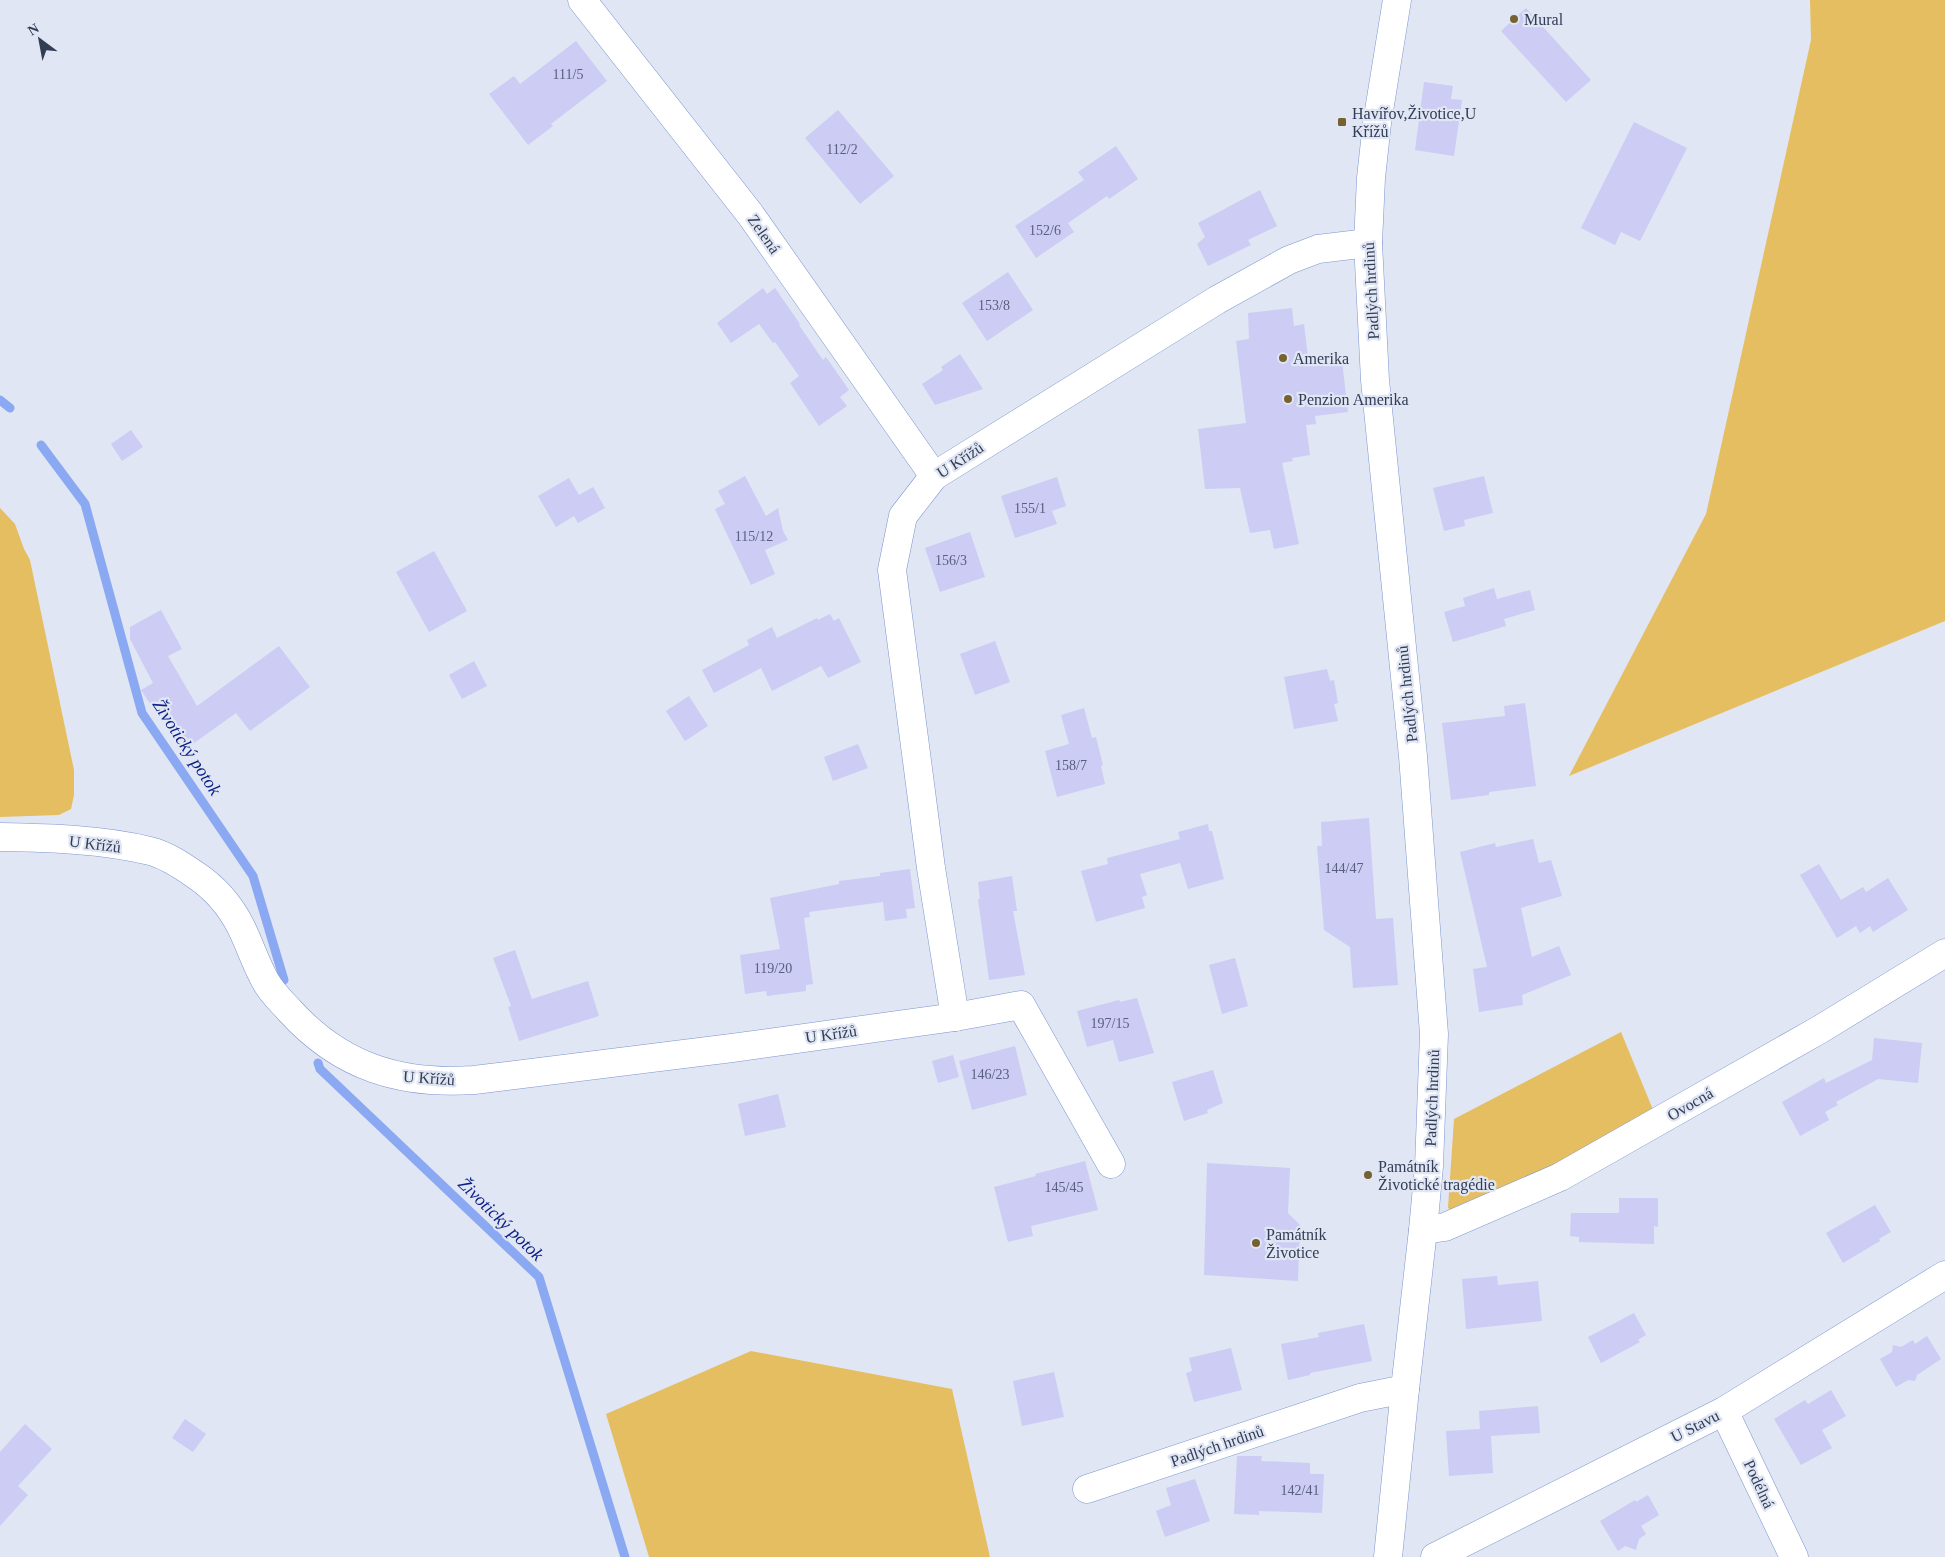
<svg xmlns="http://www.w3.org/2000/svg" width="1945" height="1557" viewBox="0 0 1945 1557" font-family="'Times New Roman',serif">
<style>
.green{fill:#e5be62}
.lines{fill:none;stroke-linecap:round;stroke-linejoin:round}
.stream{stroke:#8aa9f2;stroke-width:9}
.building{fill:#cdccf4}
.minor-casing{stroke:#7c95d0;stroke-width:29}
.tertiary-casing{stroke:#7c95d0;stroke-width:29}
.minor{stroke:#fff;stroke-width:28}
.tertiary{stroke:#fff;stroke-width:28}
.poi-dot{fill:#766130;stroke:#e0e6f3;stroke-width:2}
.labels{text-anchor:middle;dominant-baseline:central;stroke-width:4.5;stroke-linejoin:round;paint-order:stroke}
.number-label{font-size:14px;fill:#58607d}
.poi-label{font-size:16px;fill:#313c55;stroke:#e0e6f3;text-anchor:start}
.street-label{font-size:16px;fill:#313c55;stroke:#e0e6f3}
.water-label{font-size:18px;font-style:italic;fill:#0c2087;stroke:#e0e6f3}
</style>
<rect width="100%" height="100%" fill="#e0e6f3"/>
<!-- green -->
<g class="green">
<path d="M 1810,0 L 1945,0 L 1945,621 L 1569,776 L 1706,514 L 1811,40 Z"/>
<path d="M 0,508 L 15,524 L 24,549 L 30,560 L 74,770 L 74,795 L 71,809 L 59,815 L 0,817 Z"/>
<path d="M 1621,1032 L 1656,1117 L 1456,1214 L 1448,1208 L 1454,1119 Z"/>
<path d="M 751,1351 L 952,1389 L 990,1557 L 649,1557 L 606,1414 Z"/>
</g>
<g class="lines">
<!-- stream -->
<g class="stream">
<path d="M 0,400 L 10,408"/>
<path d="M 41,445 L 85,504 L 142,713 L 253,876 L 284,980"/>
<path d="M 318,1063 L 320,1069 L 539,1277 L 625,1557"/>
</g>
</g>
<!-- building -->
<g class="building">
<path d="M 1526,8 L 1591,80 L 1566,102 L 1501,31 Z"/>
<path d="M 576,41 L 607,81 L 551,124 L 553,126 L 528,145 L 489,94 L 514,76 L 520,84 Z"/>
<path d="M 1424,82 L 1453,86 L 1451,99 L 1462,100 L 1454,156 L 1415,150 Z"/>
<path d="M 838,110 L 894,176 L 860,204 L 805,138 Z"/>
<path d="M 1634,122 L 1687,148 L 1640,241 L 1621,232 L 1615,245 L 1581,228 Z"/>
<path d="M 1116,146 L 1138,179 L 1109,199 L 1107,196 L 1068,223 L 1074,232 L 1036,258 L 1015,226 L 1084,180 L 1078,172 Z"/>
<path d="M 1260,190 L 1277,226 L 1248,240 L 1251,245 L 1208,266 L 1197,244 L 1205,237 L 1198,223 Z"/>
<path d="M 1008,272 L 1033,310 L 987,341 L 962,303 Z"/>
<path d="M 763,288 L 767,294 L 775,288 L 800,324 L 799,325 L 823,360 L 826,357 L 849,390 L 840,397 L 847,406 L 819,426 L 790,383 L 799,376 L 775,342 L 773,343 L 759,324 L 731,343 L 717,323 Z"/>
<path d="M 1292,308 L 1294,326 L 1304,324 L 1309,365 L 1342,361 L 1348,412 L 1315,416 L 1316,424 L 1306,425 L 1310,455 L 1292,458 L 1293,461 L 1282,463 L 1299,544 L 1274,549 L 1270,530 L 1250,533 L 1240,488 L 1205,489 L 1198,429 L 1246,423 L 1236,341 L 1249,339 L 1248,313 Z"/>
<path d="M 960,354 L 983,389 L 935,405 L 922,384 L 943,370 L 941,367 Z"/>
<path d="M 131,430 L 143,447 L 122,461 L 111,444 Z"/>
<path d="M 745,476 L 766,516 L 778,508 L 783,531 L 788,540 L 765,550 L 775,574 L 751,585 L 715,509 L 725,504 L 718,491 Z"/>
<path d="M 1484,476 L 1493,513 L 1464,520 L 1465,526 L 1444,531 L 1433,488 Z"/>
<path d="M 1057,477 L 1066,506 L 1052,511 L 1057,524 L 1015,538 L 1001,496 Z"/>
<path d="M 569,478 L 579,495 L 593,487 L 605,508 L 578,523 L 574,516 L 556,527 L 538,496 Z"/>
<path d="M 970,532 L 985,577 L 940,592 L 925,548 Z"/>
<path d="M 434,551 L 467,611 L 429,632 L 396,572 Z"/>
<path d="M 1494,588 L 1497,599 L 1530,590 L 1535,610 L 1504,619 L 1506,626 L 1453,642 L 1444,612 L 1465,606 L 1463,598 Z"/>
<path d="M 161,610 L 182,649 L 168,656 L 197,706 L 279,646 L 310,687 L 250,731 L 236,713 L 190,746 L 162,710 L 157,714 L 141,690 L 153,683 L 130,639 L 130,627 Z"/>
<path d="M 830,614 L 834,621 L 839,618 L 861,662 L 828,678 L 821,666 L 772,691 L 761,668 L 714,693 L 702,670 L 749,645 L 747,640 L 772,627 L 777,638 L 817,618 L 818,620 Z"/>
<path d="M 995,641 L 1010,682 L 975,695 L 960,654 Z"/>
<path d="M 474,661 L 487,686 L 462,699 L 449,675 Z"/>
<path d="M 1327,669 L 1330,681 L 1334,680 L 1338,703 L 1334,704 L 1338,721 L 1294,729 L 1284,677 Z"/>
<path d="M 689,696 L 708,726 L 685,741 L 666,711 Z"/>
<path d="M 1525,703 L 1536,786 L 1489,792 L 1489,795 L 1451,800 L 1442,723 L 1505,716 L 1504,706 Z"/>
<path d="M 1084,708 L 1092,738 L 1096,737 L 1103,765 L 1101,766 L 1105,784 L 1057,797 L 1045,751 L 1069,744 L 1061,715 Z"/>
<path d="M 858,744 L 868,768 L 833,781 L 824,757 Z"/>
<path d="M 1369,818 L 1376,919 L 1393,918 L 1398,985 L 1353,988 L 1350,947 L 1324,930 L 1317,846 L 1322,846 L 1321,822 Z"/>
<path d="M 1208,824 L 1209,831 L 1212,831 L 1224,879 L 1188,889 L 1180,863 L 1140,874 L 1147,895 L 1142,897 L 1145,908 L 1096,922 L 1081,871 L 1108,864 L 1107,858 L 1180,839 L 1178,832 Z"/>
<path d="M 1533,839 L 1539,863 L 1551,860 L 1562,896 L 1521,908 L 1532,957 L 1559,946 L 1571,975 L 1522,995 L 1523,1005 L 1479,1012 L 1473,969 L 1487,967 L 1460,852 L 1495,843 L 1496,847 Z"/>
<path d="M 1819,864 L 1841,900 L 1863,887 L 1866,892 L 1888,878 L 1908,910 L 1873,932 L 1870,926 L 1860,933 L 1856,926 L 1837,938 L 1800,875 Z"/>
<path d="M 910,869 L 915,908 L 906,909 L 907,918 L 885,921 L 883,902 L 809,912 L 810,917 L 804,918 L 813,984 L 806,985 L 806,991 L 767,996 L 766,991 L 745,994 L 740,955 L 780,949 L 770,898 L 839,884 L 839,881 L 880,876 L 880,873 Z"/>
<path d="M 1012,876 L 1017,911 L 1013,911 L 1025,975 L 989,980 L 978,899 L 980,899 L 978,882 Z"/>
<path d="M 515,950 L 532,999 L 588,981 L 599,1016 L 519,1041 L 508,1007 L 511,1006 L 493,958 Z"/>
<path d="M 1235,958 L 1248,1006 L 1222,1014 L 1209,965 Z"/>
<path d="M 1137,998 L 1154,1053 L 1119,1062 L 1113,1040 L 1087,1047 L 1077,1011 L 1119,1000 L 1120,1002 Z"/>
<path d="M 1874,1038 L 1922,1043 L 1918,1083 L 1878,1079 L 1836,1102 L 1838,1105 L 1825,1112 L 1829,1120 L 1800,1136 L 1782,1102 L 1824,1078 L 1826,1083 L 1872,1060 Z"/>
<path d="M 1015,1046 L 1027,1095 L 972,1110 L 959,1061 Z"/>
<path d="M 953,1055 L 959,1077 L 938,1083 L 932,1061 Z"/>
<path d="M 1213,1070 L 1223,1103 L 1207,1110 L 1208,1113 L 1184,1121 L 1172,1082 Z"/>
<path d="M 778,1094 L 786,1127 L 745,1136 L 738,1104 Z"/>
<path d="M 1085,1161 L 1098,1210 L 1031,1226 L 1033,1236 L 1008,1242 L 994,1187 L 1036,1176 L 1035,1174 Z"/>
<path d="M 1207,1163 L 1290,1168 L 1288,1213 L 1300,1225 L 1298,1281 L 1204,1275 Z"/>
<path d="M 1619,1198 L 1658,1198 L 1658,1227 L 1654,1226 L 1654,1244 L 1579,1242 L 1579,1237 L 1570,1236 L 1571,1213 L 1619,1213 Z"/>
<path d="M 1875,1205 L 1891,1232 L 1879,1239 L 1880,1241 L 1843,1263 L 1826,1233 Z"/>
<path d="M 1497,1276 L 1498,1285 L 1538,1281 L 1542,1321 L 1466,1329 L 1462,1279 Z"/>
<path d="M 1634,1313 L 1646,1335 L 1638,1340 L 1640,1342 L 1601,1363 L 1588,1337 Z"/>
<path d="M 1364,1324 L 1372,1361 L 1310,1373 L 1310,1375 L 1288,1380 L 1281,1344 L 1319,1337 L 1318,1333 Z"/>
<path d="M 1927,1336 L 1941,1359 L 1917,1375 L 1915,1381 L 1908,1380 L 1896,1387 L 1880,1359 L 1892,1352 L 1893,1345 L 1901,1347 L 1913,1340 L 1915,1344 Z"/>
<path d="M 1231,1348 L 1242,1390 L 1194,1402 L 1186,1373 L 1192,1371 L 1189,1358 Z"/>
<path d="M 1054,1372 L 1064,1417 L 1022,1426 L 1013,1381 Z"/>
<path d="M 1831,1390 L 1846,1416 L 1822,1430 L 1832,1448 L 1801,1465 L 1774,1419 L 1805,1400 L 1808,1404 Z"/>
<path d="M 1538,1406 L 1540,1433 L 1491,1436 L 1493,1473 L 1449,1476 L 1446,1431 L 1480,1429 L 1479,1411 Z"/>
<path d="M 185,1419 L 206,1434 L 193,1452 L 172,1438 Z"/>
<path d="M 25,1424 L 52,1449 L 18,1486 L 28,1495 L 0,1526 L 0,1452 Z"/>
<path d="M 1237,1456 L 1262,1456 L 1261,1461 L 1310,1463 L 1310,1474 L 1324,1474 L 1322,1513 L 1259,1511 L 1259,1515 L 1234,1514 Z"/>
<path d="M 1195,1479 L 1210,1521 L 1165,1537 L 1156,1511 L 1171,1505 L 1166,1488 Z"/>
<path d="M 1648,1495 L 1659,1515 L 1641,1526 L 1646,1534 L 1639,1539 L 1636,1550 L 1625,1546 L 1618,1551 L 1600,1521 L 1635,1500 L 1636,1502 Z"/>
</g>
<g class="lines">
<!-- minor casing -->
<g class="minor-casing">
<g id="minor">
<path d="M 582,0 L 750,214 L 934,476"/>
<path d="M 0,837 C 49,838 102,839 150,851 C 166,855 181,865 194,874 C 214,887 230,905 241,927 C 250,945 256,965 266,982 C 272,993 282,1002 290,1011 C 341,1067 400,1085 474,1080 L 732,1048 L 955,1017 L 1021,1005 L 1111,1164"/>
<path d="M 955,1017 L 931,868 L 892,570 L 903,516 L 934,476 L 1217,300 L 1289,260 L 1318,249 L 1368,243"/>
<path d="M 1423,1230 L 1445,1227 L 1560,1177 L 1819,1030 L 1945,953"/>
<path d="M 1724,1411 L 1794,1557"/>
<path d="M 1087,1489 L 1360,1398 L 1405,1389"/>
<path d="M 1435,1557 L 1724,1411 L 1945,1275"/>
</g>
</g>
<!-- tertiary casing -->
<g class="tertiary-casing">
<path id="tertiary" d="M 1388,1557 L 1405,1389 L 1423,1230 L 1429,1166 L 1434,1034 L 1413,756 L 1375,380 L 1368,243 L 1371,178 L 1377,123 L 1397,0"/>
</g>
<!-- minor -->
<use href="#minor" class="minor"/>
<!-- tertiary -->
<use href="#tertiary" class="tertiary"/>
</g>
<!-- markers -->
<g class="poi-dot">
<circle cx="1514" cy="19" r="5"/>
<rect x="1337" y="117" width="10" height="10" rx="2.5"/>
<circle cx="1283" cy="358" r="5"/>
<circle cx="1288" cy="399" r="5"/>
<circle cx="1368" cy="1175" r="5"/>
<circle cx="1256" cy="1243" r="5"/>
</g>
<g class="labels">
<!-- number labels -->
<g class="number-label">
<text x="568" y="74">111/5</text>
<text x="842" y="149">112/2</text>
<text x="1045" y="230">152/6</text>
<text x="994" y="305">153/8</text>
<text x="1030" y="508">155/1</text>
<text x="754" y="536">115/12</text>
<text x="951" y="560">156/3</text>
<text x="1071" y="765">158/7</text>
<text x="1344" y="868">144/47</text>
<text x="773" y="968">119/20</text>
<text x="1110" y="1023">197/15</text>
<text x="990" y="1074">146/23</text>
<text x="1064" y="1187">145/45</text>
<text x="1300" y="1490">142/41</text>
</g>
<!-- poi labels -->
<g class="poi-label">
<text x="1524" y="19">Mural</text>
<text x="1352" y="113">Havířov,Životice,U<tspan x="1352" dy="18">Křížů</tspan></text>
<text x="1293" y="358">Amerika</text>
<text x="1298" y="399">Penzion Amerika</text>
<text x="1378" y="1166">Památník<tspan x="1378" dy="18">Životické tragédie</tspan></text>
<text x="1266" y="1234">Památník<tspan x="1266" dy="18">Životice</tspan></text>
</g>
<!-- street labels -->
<g class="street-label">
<text transform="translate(764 234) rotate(55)">Zelená</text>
<text transform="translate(1371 291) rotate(-93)">Padlých hrdinů</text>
<text transform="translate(960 460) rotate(-33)">U Křížů</text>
<text transform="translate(1407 694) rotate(-96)">Padlých hrdinů</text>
<text transform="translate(95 844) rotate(7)">U Křížů</text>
<text transform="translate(831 1034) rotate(-8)">U Křížů</text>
<text transform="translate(429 1078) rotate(4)">U Křížů</text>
<text transform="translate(1432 1098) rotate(-88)">Padlých hrdinů</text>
<text transform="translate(1690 1104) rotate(-30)">Ovocná</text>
<text transform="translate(1695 1426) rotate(-27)">U Stavu</text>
<text transform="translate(1217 1446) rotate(-19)">Padlých hrdinů</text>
<text transform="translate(1759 1484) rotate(65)">Podélná</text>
</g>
<!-- water labels -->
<g class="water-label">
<text transform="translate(187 747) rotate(57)">Životický potok</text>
<text transform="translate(501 1219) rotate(44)">Životický potok</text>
</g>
</g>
<!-- north arrow -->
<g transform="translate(40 40) rotate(328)" stroke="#e0e6f3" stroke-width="4" paint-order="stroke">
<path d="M0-4L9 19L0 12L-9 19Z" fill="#313c55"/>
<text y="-8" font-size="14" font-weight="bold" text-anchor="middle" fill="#313c55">N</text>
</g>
</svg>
